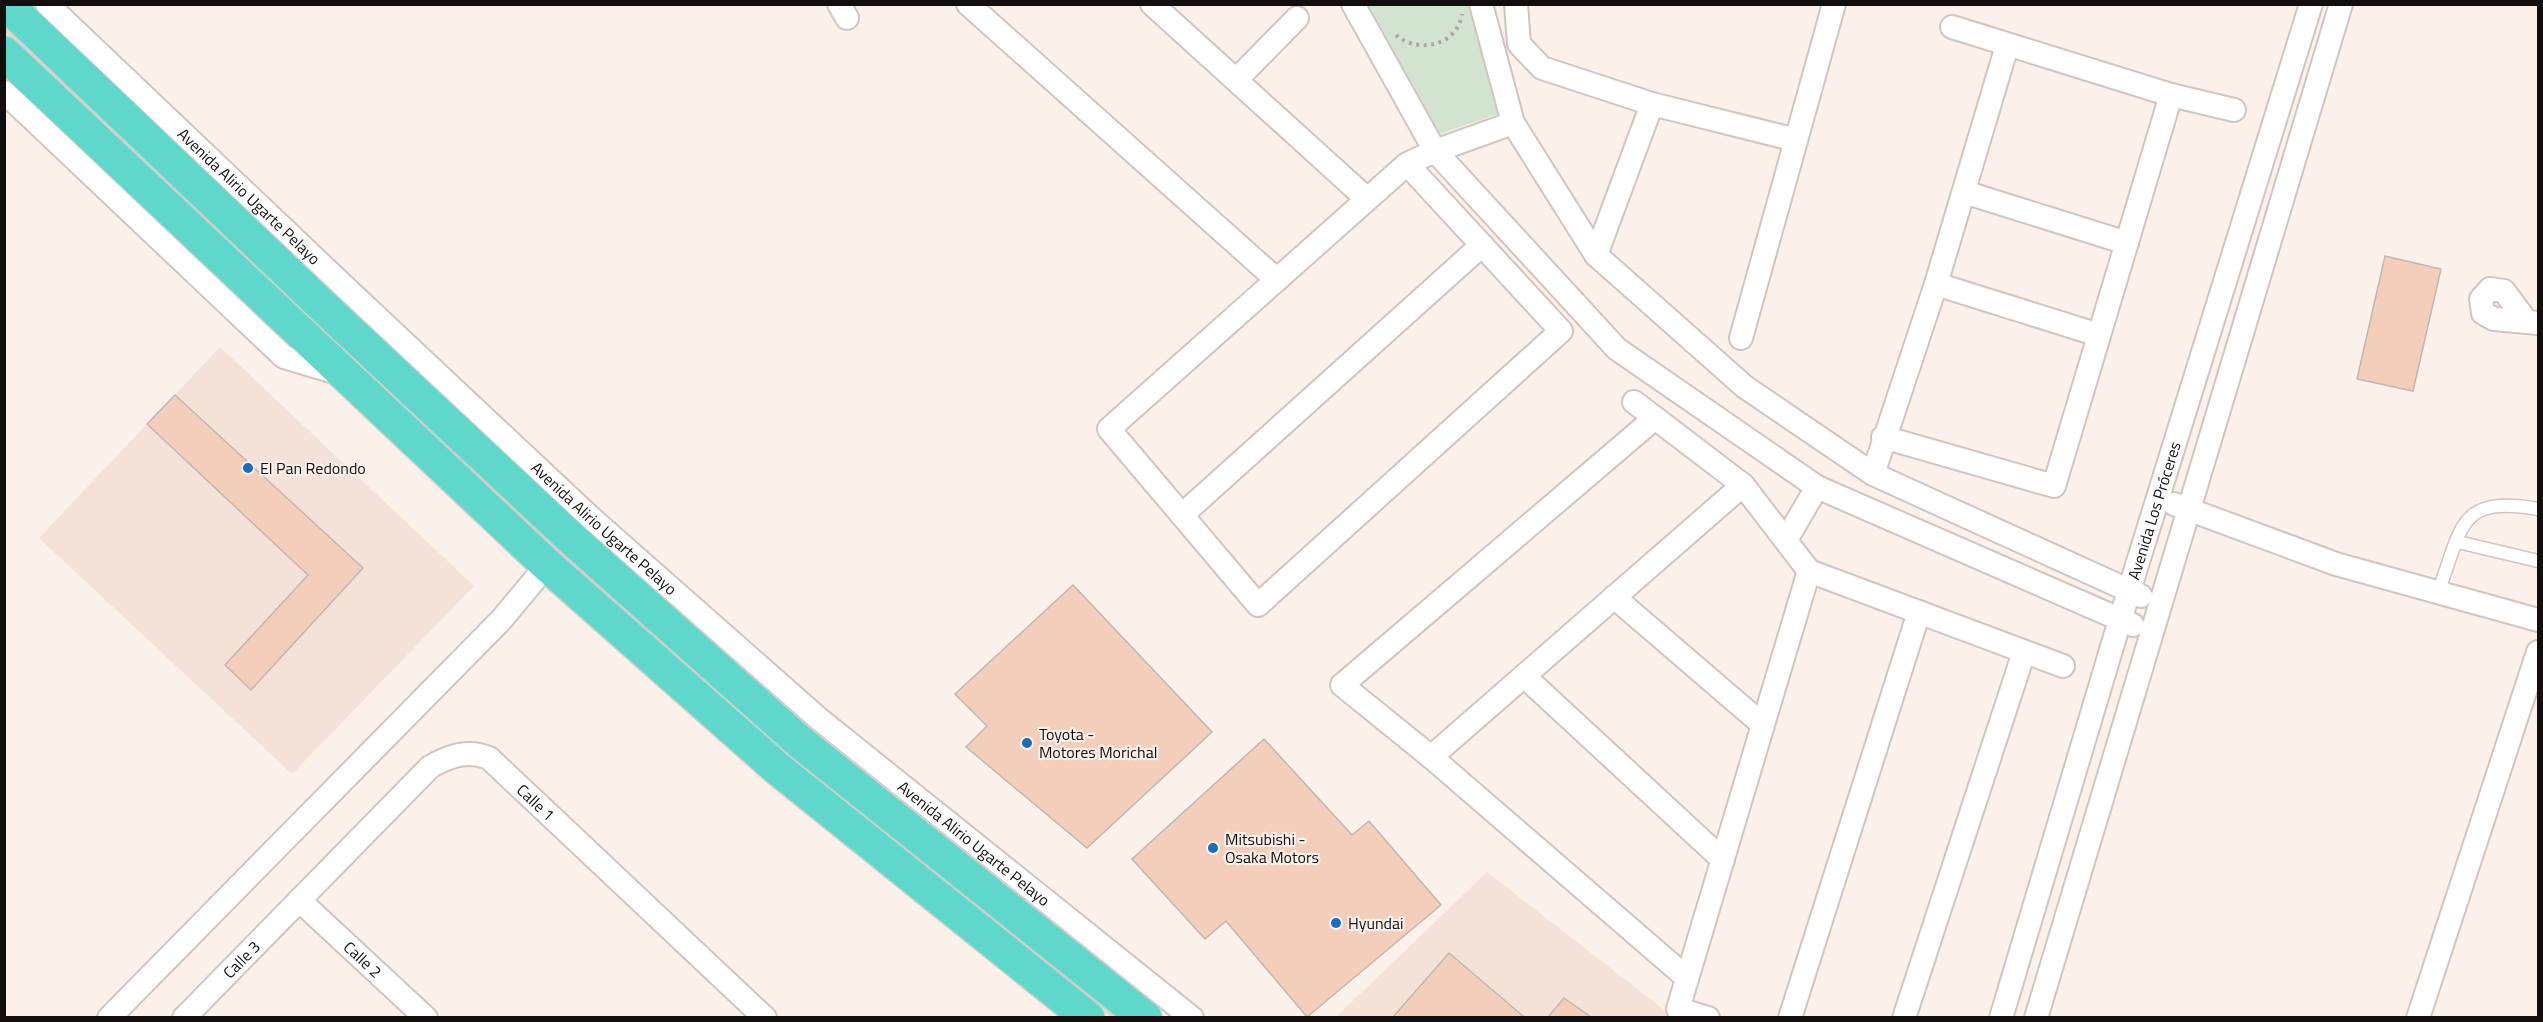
<svg xmlns="http://www.w3.org/2000/svg" width="2543" height="1022" viewBox="0 0 2543 1022" font-family="'Titillium Web',sans-serif">
<style>
.built{fill:#f4e1d7}
.green{fill:#d2e3d0}
.building{fill:#f3ceba;stroke:#c2b6b1;stroke-width:1.5}
.lines{fill:none;stroke-linecap:round;stroke-linejoin:round}
.service-casing{stroke:#d1c5c0;stroke-width:15}
.minor-casing{stroke:#d1c5c0;stroke-width:26}
.trunk-casing{stroke:#d0cfcf;stroke-width:36}
.path{stroke:#afa6a2;stroke-width:4;stroke-dasharray:3 4.5;stroke-linecap:butt}
.service{stroke:#fff;stroke-width:12}
.minor{stroke:#fff;stroke-width:22}
.trunk{stroke:#5fd8cb;stroke-width:33}
.poi-dot{fill:#1a6dbb;stroke:#fcf0ea;stroke-width:2}
.labels{text-anchor:middle;dominant-baseline:central;stroke-width:4.5;stroke-linejoin:round;paint-order:stroke}
.street-label{font-size:16px;fill:#120e0d;stroke:#fcf0ea}
.poi-label{font-size:16px;fill:#120e0d;stroke:#fcf0ea;text-anchor:start}
</style>
<rect width="100%" height="100%" fill="#fcf0ea"/>
<!-- built -->
<g class="built">
<path d="M 220,347 L 474,586 L 292,774 L 39,538 Z"/>
<path d="M 1487,872 L 1673,1017 L 1672,1018 L 1335,1018 Z"/>
</g>
<!-- green -->
<g class="green">
<path d="M 1368,5 L 1472,5 L 1501,113 L 1439,134 Z"/>
<path d="M 4,21 L 1124,1017 L 1111,1017 L 749,727 L 480,482 L 5,33 Z"/>
</g>
<!-- building -->
<g class="building">
<path d="M 2385,256 L 2441,269 L 2413,391 L 2357,379 Z"/>
<path d="M 175,395 L 363,568 L 251,690 L 225,665 L 308,575 L 147,424 Z"/>
<path d="M 1073,585 L 1212,732 L 1087,848 L 966,747 L 987,726 L 955,694 Z"/>
<path d="M 1264,739 L 1352,835 L 1369,821 L 1441,905 L 1307,1017 L 1226,921 L 1205,939 L 1132,859 Z"/>
<path d="M 1449,953 L 1524,1017 L 1393,1017 Z"/>
<path d="M 1564,998 L 1591,1017 L 1548,1017 Z"/>
</g>
<g class="lines">
<!-- service casing -->
<g class="service-casing">
<g id="service">
<path d="M 2458,542 L 2538,561"/>
<path d="M 2438,592 C 2463,527 2457,495 2538,509"/>
</g>
</g>
<!-- minor casing -->
<g class="minor-casing">
<g id="minor">
<path id="s1" d="M 47,4 L 348,290 L 590,517 L 683,599 L 819,719 L 1192,1018"/>
<path d="M 839,4 L 847,18"/>
<path d="M 968,4 L 1277,280"/>
<path d="M 1152,4 L 1367,199"/>
<path d="M 1353,4 L 1435,151 L 1617,349 L 1817,487 L 2133,625"/>
<path d="M 1481,4 L 1513,123 L 1596,255 L 1745,387 L 1873,474 L 2141,596"/>
<path d="M 1516,4 L 1519,44 L 1542,68 L 1652,104 L 1796,140"/>
<path d="M 1952,27 L 2171,95 L 2234,110"/>
<path d="M 1236,80 L 1297,18"/>
<path d="M 4,92 L 284,357 L 341,374"/>
<path d="M 1407,164 L 1561,331 L 1258,605 L 1109,429 L 1407,164 L 1435,151 L 1513,123"/>
<path d="M 1964,192 L 2127,243"/>
<path d="M 1596,255 L 1652,104"/>
<path d="M 1936,284 L 2099,335"/>
<path d="M 2527,322 L 2504,291 L 2490,289 L 2481,299 L 2483,313 L 2494,319 L 2538,323"/>
<path d="M 1741,338 L 1834,4"/>
<path d="M 1634,402 L 1743,485 L 1809,571 L 2063,666"/>
<path d="M 1655,418 L 1342,685 L 1431,757 L 1687,978"/>
<path d="M 1883,437 L 2054,486 L 2171,95"/>
<path d="M 1873,474 L 1936,284 L 2007,46"/>
<path d="M 2174,504 L 2336,564 L 2538,620"/>
<path d="M 1182,515 L 1482,245"/>
<path d="M 1786,540 L 1817,487"/>
<path d="M 1614,597 L 1763,725"/>
<path d="M 1524,676 L 1723,860"/>
<path d="M 1431,757 L 1743,485"/>
<path id="s2" d="M 299,900 L 426,1018"/>
<path d="M 109,1018 L 502,619 L 547,565"/>
<path id="s3" d="M 184,1018 L 430,767 C 449,756 468,749 489,758 L 765,1018"/>
<path d="M 1708,1018 L 1678,1009 L 1809,571"/>
<path d="M 1790,1018 L 1919,612"/>
<path d="M 1904,1018 L 2024,652"/>
<path id="s4" d="M 2001,1018 L 2120,620 L 2311,4"/>
<path d="M 2036,1018 L 2341,4"/>
<path d="M 2418,1018 L 2538,652"/>
</g>
</g>
<!-- trunk casing -->
<g class="trunk-casing">
<g id="trunk">
<path d="M 6,4 L 328,311 L 571,538 L 664,621 L 800,742 L 1145,1018"/>
<path d="M 4,53 L 547,565 L 778,769 L 1088,1018"/>
</g>
</g>
<!-- path -->
<path class="path" d="M 1396,35 C 1418,54 1457,46 1462,14"/>
<!-- service -->
<use href="#service" class="service"/>
<!-- minor -->
<use href="#minor" class="minor"/>
<!-- trunk -->
<use href="#trunk" class="trunk"/>
</g>
<!-- markers -->
<g class="poi-dot">
<circle cx="248" cy="468" r="6"/>
<circle cx="1027" cy="743" r="6"/>
<circle cx="1213" cy="848" r="6"/>
<circle cx="1336" cy="923" r="6"/>
</g>
<g class="labels">
<!-- street labels -->
<g class="street-label">
<text stroke="none"><textPath href="#s1" startOffset="279">Avenida Alirio Ugarte Pelayo</textPath></text>
<text stroke="none"><textPath href="#s4" startOffset="530">Avenida Los Próceres</textPath></text>
<text stroke="none"><textPath href="#s1" startOffset="765">Avenida Alirio Ugarte Pelayo</textPath></text>
<text stroke="none"><textPath href="#s3" startOffset="478">Calle 1</textPath></text>
<text stroke="none"><textPath href="#s1" startOffset="1251">Avenida Alirio Ugarte Pelayo</textPath></text>
<text stroke="none"><textPath href="#s3" startOffset="82">Calle 3</textPath></text>
<text stroke="none"><textPath href="#s2" startOffset="87">Calle 2</textPath></text>
</g>
<!-- poi labels -->
<g class="poi-label">
<text x="260" y="468">El Pan Redondo</text>
<text x="1039" y="734">Toyota -<tspan x="1039" dy="18">Motores Morichal</tspan></text>
<text x="1225" y="839">Mitsubishi -<tspan x="1225" dy="18">Osaka Motors</tspan></text>
<text x="1348" y="923">Hyundai</text>
</g>
</g>
<!-- border -->
<rect width="2543" height="1022" fill="none" stroke="#120e0d" stroke-width="12"/>
</svg>
